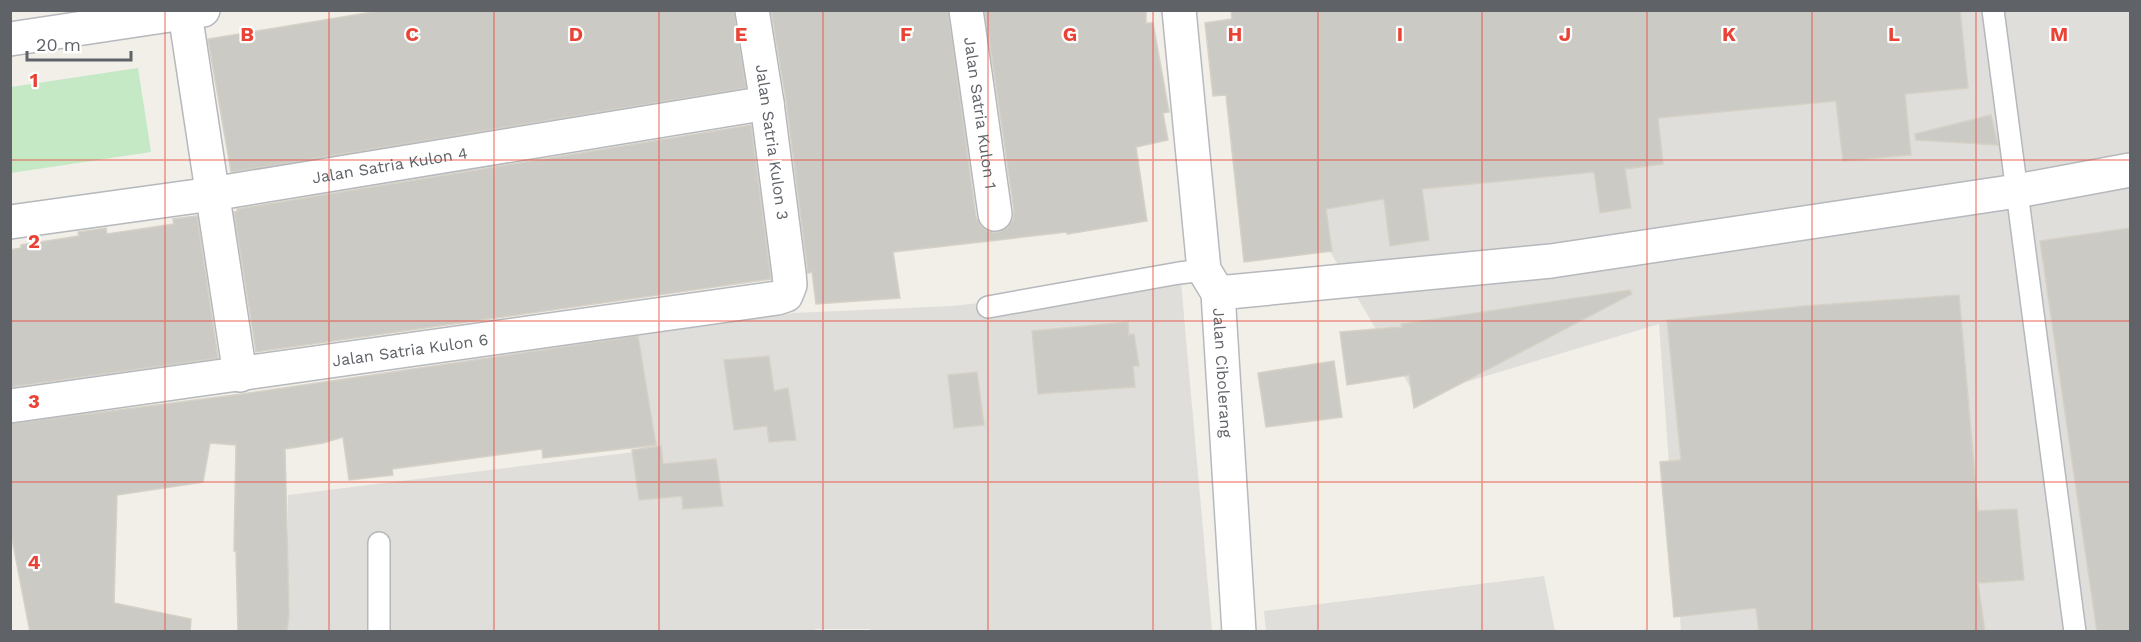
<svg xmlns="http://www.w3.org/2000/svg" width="2141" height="642" viewBox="0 0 2141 642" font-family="'Work Sans',sans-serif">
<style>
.industrial{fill:#e0deda}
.green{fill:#c5e8c5}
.building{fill:#cccac5;stroke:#d6d1c6;stroke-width:1.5}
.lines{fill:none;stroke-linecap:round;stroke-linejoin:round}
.lane-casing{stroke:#b5b8bc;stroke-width:24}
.street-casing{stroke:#b5b8bc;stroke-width:36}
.secondary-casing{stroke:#b6babf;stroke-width:36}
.lane{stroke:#fff;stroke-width:21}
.street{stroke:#fff;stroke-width:33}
.secondary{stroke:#fff;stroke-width:33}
.grid{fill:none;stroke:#ea4335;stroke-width:1.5;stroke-opacity:0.55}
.labels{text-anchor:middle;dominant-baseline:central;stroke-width:4.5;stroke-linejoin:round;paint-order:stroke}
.street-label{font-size:16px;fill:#5f6368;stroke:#fff}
.grid-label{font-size:20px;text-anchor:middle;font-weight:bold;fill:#ea4335;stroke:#fff;stroke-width:4.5;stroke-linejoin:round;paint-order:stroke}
</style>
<rect width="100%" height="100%" fill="#f1efe8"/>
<!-- industrial -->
<g class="industrial">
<path d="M 1307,11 L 2130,11 L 2130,631 L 1681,631 L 1659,324 L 1416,397 L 1328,248 Z"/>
<path d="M 1181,282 L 1212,631 L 871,632 L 870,629 L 815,629 L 815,632 L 287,632 L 288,495 L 642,451 L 635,336 L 793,313 L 952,306 Z"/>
<path d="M 1544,576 L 1555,631 L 1266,631 L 1264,611 Z"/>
</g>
<!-- green -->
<path class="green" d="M 138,68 L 151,152 L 11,173 L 11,87 Z"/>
<!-- building -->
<g class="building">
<path d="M 385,10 L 734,10 L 746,88 L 231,172 L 208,39 Z"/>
<path d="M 771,10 L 948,10 L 976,217 L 981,226 L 987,231 L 997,233 L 1007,228 L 1013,220 L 1014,211 L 985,10 L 1146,10 L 1146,23 L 1153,23 L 1169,112 L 1163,113 L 1168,140 L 1136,147 L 1147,221 L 1067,234 L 1067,232 L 893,252 L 900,298 L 816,304 L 812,272 L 808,273 L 786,101 Z"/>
<path d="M 1231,10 L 1960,10 L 1968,88 L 1905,94 L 1911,155 L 1843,161 L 1836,101 L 1658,118 L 1663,164 L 1625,169 L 1631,208 L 1600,213 L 1594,172 L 1422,189 L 1429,240 L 1390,246 L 1384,199 L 1326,209 L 1332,251 L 1244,262 L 1226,95 L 1213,96 L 1205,23 L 1232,19 Z"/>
<path d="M 1991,115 L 1998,145 L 1916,140 L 1915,134 Z"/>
<path d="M 751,125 L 771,279 L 256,352 L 234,212 L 238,211 L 237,209 Z"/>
<path d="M 197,216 L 218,358 L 10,387 L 10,250 L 21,248 L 21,245 L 79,236 L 78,232 L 106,228 L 107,234 L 174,224 L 173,219 Z"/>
<path d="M 2130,228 L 2130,632 L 2097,632 L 2040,241 Z"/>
<path d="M 1630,290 L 1632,294 L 1414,408 L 1409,375 L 1347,385 L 1340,332 L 1402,327 L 1401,324 Z"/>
<path d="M 1959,295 L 1978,511 L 2017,509 L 2024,580 L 1978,583 L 1985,632 L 1759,632 L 1756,608 L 1674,617 L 1660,462 L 1681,460 L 1667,320 L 1804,306 Z"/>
<path d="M 1128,322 L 1129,335 L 1134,334 L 1139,366 L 1133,366 L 1135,387 L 1038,394 L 1032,331 Z"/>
<path d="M 638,336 L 656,445 L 543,458 L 542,449 L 392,469 L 393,475 L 349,480 L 343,437 L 323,443 L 285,449 L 289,613 L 287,632 L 238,632 L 236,551 L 234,551 L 236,445 L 210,443 L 203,482 L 117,495 L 114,603 L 191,619 L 190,632 L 30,632 L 10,529 L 10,424 L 242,394 Z"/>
<path d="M 769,356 L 774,391 L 788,388 L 796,440 L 769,442 L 767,426 L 734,430 L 724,360 Z"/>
<path d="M 1334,361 L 1342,417 L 1266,427 L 1258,373 Z"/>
<path d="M 977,372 L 984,425 L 954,428 L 948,375 Z"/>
<path d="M 661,446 L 663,464 L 716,459 L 723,506 L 683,509 L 682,496 L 639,500 L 632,450 Z"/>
</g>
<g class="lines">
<!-- lane casing -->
<g class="lane-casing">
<g id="lane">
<path d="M 1993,10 L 2075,632"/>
<path d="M 988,307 L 1179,273 L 1204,270"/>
<path d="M 379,632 L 379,543"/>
</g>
</g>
<!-- street casing -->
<g class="street-casing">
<g id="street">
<path id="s1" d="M 966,10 L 995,214"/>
<path d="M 185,13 L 240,375"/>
<path d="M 10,39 L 203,10"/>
<path id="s2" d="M 10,222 L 212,194 L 767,103"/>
<path d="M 1218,293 L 1551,261 L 2017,191 L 2130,170"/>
<path id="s3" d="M 10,406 L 777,298 L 786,295 L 790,285 L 789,273 L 767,103 L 752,10"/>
</g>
</g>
<!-- secondary casing -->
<g class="secondary-casing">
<g id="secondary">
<path id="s4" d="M 1179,10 L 1204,270 L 1218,293 L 1239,632"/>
</g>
</g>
<!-- lane -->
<use href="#lane" class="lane"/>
<!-- street -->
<use href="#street" class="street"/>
<!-- secondary -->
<use href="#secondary" class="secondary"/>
</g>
<!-- grid -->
<path class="grid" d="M 165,10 L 165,632M 329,10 L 329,632M 494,10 L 494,632M 659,10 L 659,632M 823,10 L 823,632M 988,10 L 988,632M 1153,10 L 1153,632M 1318,10 L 1318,632M 1482,10 L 1482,632M 1647,10 L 1647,632M 1812,10 L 1812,632M 1976,10 L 1976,632M 10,160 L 2130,160M 10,321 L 2130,321M 10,482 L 2130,482"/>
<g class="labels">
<!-- street labels -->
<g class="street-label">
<text stroke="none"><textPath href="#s1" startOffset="104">Jalan Satria Kulon 1</textPath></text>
<text transform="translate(772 142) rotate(82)">Jalan Satria Kulon 3</text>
<text stroke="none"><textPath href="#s2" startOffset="384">Jalan Satria Kulon 4</textPath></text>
<text stroke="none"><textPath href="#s3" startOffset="404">Jalan Satria Kulon 6</textPath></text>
<text stroke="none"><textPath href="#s4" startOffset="368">Jalan Cibolerang</textPath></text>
</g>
</g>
<g class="grid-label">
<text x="247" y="41">B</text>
<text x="412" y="41">C</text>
<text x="576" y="41">D</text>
<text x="741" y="41">E</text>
<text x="906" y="41">F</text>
<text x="1070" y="41">G</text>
<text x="1235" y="41">H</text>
<text x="1400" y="41">I</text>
<text x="1565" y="41">J</text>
<text x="1729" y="41">K</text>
<text x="1894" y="41">L</text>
<text x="2059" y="41">M</text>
<text x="34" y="87">1</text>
<text x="34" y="248">2</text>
<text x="34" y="408">3</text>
<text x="34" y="569">4</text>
</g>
<!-- border -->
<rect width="2141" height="642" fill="none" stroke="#5f6368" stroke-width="24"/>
<!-- scale -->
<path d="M27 51v9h104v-9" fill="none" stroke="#5f6368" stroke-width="3"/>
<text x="36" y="51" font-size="18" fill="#5f6368" stroke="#ffffff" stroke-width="4.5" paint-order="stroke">20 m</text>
</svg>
